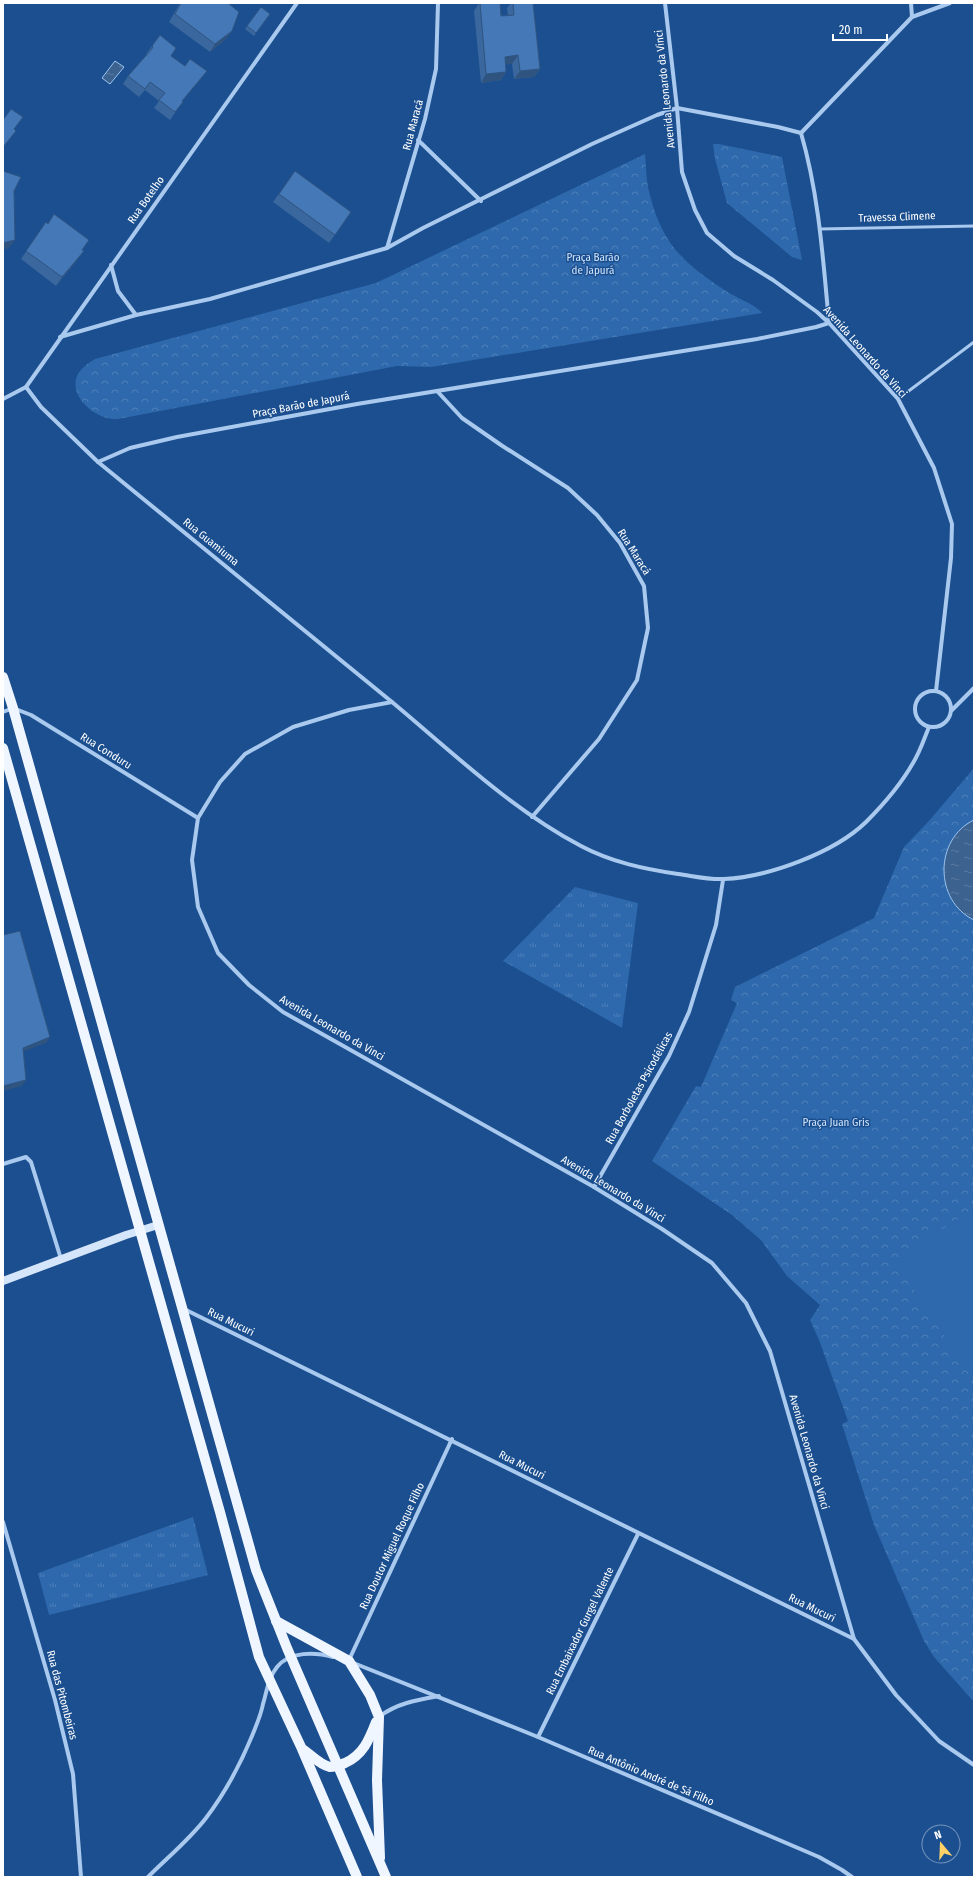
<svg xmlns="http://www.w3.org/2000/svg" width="977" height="1880" viewBox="0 0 977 1880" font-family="'Fira Sans Condensed',sans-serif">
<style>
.grass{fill:url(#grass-tufts)}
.forest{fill:url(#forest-crowns)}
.pitch{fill:#2e69ad}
.water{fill:url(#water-ripples);stroke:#9cc4f0}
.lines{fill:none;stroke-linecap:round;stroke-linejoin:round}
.lane{stroke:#a9c9ee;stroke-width:3}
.street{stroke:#a9c9ee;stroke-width:4}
.secondary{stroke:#d6e6fa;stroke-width:8}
.primary{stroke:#f0f6ff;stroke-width:10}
.wall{fill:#3a679d}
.shaded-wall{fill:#305480}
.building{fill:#4478b7;stroke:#305480}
.labels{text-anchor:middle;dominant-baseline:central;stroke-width:3;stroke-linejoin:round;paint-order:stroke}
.street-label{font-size:11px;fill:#fff;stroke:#1b4f8f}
.park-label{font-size:11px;fill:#cfe3fa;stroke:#1b4f8f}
</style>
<defs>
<pattern id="grass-tufts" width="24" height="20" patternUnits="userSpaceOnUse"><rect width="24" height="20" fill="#2e69ad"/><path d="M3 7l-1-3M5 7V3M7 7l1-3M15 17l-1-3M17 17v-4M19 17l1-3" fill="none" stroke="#4d80b9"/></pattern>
<pattern id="forest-crowns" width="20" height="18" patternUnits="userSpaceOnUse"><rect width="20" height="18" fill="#2e69ad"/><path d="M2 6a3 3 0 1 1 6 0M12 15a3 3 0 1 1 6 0" fill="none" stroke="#4d80b9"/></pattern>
<pattern id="water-ripples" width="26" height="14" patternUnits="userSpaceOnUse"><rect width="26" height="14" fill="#3c6290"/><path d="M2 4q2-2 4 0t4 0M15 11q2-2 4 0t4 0" fill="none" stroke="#597aa1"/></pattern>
</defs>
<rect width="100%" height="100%" fill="#1b4f8f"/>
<!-- grass -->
<g class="grass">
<path d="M 575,887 L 638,903 L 622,1028 L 503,961 Z"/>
<path d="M 193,1517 L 208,1575 L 49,1615 L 38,1573 Z"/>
</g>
<!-- forest -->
<g class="forest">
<path d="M 713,144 L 719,144 L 782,157 L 802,260 L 792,257 L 727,203 L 715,159 Z"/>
<path d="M 645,154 C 646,165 646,176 648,187 C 660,240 679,260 723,289 C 734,297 755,304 762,313 L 431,367 L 397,366 L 118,419 C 99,421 71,400 76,379 C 79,369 87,364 95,359 L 376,283 Z"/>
<path d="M 974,768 L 974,1702 L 934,1657 L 924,1641 L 874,1525 L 842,1424 L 848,1421 L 819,1340 L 810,1320 L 820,1305 L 787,1276 L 761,1240 L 732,1215 L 652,1161 L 696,1086 L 701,1087 L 737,1003 L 731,1000 L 735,987 L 874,918 L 904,847 L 928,822 Z"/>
</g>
<!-- pitch -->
<path class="pitch" d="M 974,1209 L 974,1381 L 895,1260 Z"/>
<!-- water -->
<g class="water">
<path d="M 115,61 L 124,67 L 110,84 L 102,78 Z"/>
<path d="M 974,820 L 974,920 C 934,901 934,839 974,820 Z"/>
</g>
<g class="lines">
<!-- lane -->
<g class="lane">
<path d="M 820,229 L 974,226"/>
<path d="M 898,399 L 974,342"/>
</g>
<!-- street -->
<g class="street">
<path d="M 665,3 L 677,108 L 682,172 L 695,210 L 707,233 L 734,256 L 773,280 L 817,312 L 829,323 L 898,399 L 934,468 L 952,524 L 951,558 L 936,691"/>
<path d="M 911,3 L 912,17"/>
<path d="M 801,133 L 912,17 L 950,3"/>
<path d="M 418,140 L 481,201"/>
<path d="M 387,248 L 425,119 L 436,69 L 438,3"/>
<path d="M 111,265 L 118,291 L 136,315"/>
<path d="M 60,337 L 136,315 L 210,299 L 387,248 L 423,228 L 592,144 L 657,115 L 677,108 L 778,127 L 801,133 C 819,195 823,259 829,323"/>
<path d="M 26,387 L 41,407 L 98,462 L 392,702"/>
<path d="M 437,391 L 462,418 L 501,445 L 568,488 L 597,515 L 620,543 L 644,586 L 648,628 L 637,680 L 599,739 L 532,817"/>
<path d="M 3,399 L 26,387 L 297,3"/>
<path d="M 98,462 L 130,448 L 177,437 L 357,404 L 757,339 L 816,327 L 829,323"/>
<circle cx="933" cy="709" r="18"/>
<path d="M 952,710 L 974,688"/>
<path d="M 3,712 L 13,708 L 31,715 L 198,818"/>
<path d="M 929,727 C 924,739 920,752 913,763 C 901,784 883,805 866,822 C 834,853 768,877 724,879 C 709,880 693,876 678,874 C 644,869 611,862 581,846 C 511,809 452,752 392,702 L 349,710 L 293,727 L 245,754 L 220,782 L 198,818 L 192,860 L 198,907 L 218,953 L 249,985 L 283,1012 L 594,1187 L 662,1229 L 712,1263 L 746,1303 L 770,1351 L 854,1639 L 896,1695 L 939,1741 L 974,1765"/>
<path d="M 3,1164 L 26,1157 L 31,1162 L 61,1259"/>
<path d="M 594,1187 L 669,1056 L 689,1012 L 716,925 L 723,880"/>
<path d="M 184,1309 C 408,1418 630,1530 854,1639"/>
<path d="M 3,1522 L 55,1700 L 73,1774 L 81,1877"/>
<path d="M 349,1660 L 452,1439"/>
<path d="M 351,1662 L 538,1737 L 819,1857 L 842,1870 L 852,1877"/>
<path d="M 380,1716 C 398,1703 417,1700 439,1696"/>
<path d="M 538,1737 L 638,1534"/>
<path d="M 148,1877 C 167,1858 190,1839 206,1818 C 225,1793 240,1765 252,1736 C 256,1726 261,1715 263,1704 C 267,1691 268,1678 277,1667 C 290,1651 315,1652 333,1657"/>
</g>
<!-- secondary -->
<path class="secondary" d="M 3,1281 L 126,1235 L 158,1225"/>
<!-- primary -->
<g class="primary">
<path d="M 3,677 L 13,708 L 256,1570 L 287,1648 L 386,1877"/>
<path d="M 3,748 L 220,1512 L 259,1657 L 302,1749 L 357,1877"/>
<path d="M 276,1621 L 349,1661 L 370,1695 L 379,1717 L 377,1780 L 380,1858"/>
<path d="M 304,1750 C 311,1755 320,1765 330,1767 C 335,1767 340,1765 345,1763 C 363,1755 369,1740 376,1722"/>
</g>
</g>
<!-- wall -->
<g class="wall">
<path d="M 180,3 L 228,3 L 232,31 L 226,39 L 210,52 L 169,22 Z"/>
<path d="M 479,3 L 501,16 L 508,16 L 507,8 L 511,3 L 533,3 L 540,69 L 534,77 L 514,79 L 512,64 L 506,64 L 506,72 L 501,80 L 481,83 L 474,11 Z"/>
<path d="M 261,7 L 270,14 L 254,36 L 245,29 Z"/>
<path d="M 152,46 L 171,56 L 201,79 L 182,101 L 177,110 L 170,120 L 154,108 L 159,101 L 145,90 L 139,97 L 123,84 L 128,76 L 147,54 L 146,54 Z"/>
<path d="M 295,171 L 346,220 L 329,243 L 273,202 Z"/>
<path d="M 46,222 L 82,250 L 78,259 L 56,286 L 21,259 Z"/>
</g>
<!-- shaded-wall -->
<g class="shaded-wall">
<path d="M 232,31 L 226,39 L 210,52 L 215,44 Z"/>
<path d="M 518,55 L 512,64 L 499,65 L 505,57 Z"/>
<path d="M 540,69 L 534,77 L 514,79 L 520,71 Z"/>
<path d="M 207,71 L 201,79 L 176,109 L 182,101 Z"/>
<path d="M 506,72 L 501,80 L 481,83 L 486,74 Z"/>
<path d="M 16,131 L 10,139 L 3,148 L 3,147 Z"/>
<path d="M 15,240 L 9,248 L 3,250 L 3,243 Z"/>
<path d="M 84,251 L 78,259 L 56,286 L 62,277 Z"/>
<path d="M 50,1037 L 46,1043 L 19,1053 L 23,1048 Z"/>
<path d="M 26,1080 L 22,1086 L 3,1091 L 3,1086 Z"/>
</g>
<!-- building -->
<g class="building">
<path d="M 181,3 L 228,3 L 239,12 L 232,31 L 215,44 L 175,14 Z"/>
<path d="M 480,3 L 500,3 L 501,16 L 514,15 L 513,3 L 533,3 L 540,69 L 520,71 L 518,55 L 505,57 L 506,72 L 486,74 Z"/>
<path d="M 261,7 L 270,14 L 256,33 L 247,26 Z"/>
<path d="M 160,35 L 176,48 L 171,56 L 185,66 L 190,59 L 207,71 L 182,101 L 183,102 L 175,112 L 159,100 L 165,93 L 150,82 L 145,89 L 128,76 L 151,50 L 153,47 L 152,46 Z"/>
<path d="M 11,109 L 23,117 L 14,129 L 16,131 L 3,147 L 3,120 Z"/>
<path d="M 3,171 L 21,177 L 14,191 L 15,240 L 3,243 Z"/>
<path d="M 295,171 L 351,212 L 335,235 L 279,194 Z"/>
<path d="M 54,214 L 89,240 L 82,250 L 84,251 L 62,277 L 26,251 L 46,222 L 48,224 Z"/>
<path d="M 20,931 L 50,1037 L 23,1048 L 26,1080 L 3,1086 L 3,935 Z"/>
</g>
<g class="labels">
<!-- street labels -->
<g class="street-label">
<text transform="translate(665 89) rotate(-96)">Avenida Leonardo da Vinci</text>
<text transform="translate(413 125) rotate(-75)">Rua Maracá</text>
<text transform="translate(146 200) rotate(-55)">Rua Botelho</text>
<text transform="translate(897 217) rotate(-2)">Travessa Climene</text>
<text transform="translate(865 352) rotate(48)">Avenida Leonardo da Vinci</text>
<text transform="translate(301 405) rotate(-11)">Praça Barão de Japurá</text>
<text transform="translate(211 542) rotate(39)">Rua Guamiuma</text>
<text transform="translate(634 552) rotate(58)">Rua Maracá</text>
<text transform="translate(106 751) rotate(32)">Rua Conduru</text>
<text transform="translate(332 1028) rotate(30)">Avenida Leonardo da Vinci</text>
<text transform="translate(639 1088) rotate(-61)">Rua Borboletas Psicodélicas</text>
<text transform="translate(613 1189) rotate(31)">Avenida Leonardo da Vinci</text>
<text transform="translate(231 1322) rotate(26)">Rua Mucuri</text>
<text transform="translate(809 1452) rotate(74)">Avenida Leonardo da Vinci</text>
<text transform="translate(522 1465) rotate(27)">Rua Mucuri</text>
<text transform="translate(392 1546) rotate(-65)">Rua Doutor Miguel Roque Filho</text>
<text transform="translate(812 1608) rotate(26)">Rua Mucuri</text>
<text transform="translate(580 1631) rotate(-64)">Rua Embaixador Gurgel Valente</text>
<text transform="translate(62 1695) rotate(75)">Rua das Pitombeiras</text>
<text transform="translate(651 1776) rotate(23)">Rua Antônio André de Sá Filho</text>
</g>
<!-- park labels -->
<g class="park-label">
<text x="593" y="257">Praça Barão<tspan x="593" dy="13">de Japurá</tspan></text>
<text x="836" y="1122">Praça Juan Gris</text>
</g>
</g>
<!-- border -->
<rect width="977" height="1880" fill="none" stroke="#ffffff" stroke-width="8"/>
<!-- north arrow -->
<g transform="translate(941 1844) rotate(341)"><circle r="19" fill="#1b4f8f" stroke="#7695bc"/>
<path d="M0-3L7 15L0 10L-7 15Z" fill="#ffd166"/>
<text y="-6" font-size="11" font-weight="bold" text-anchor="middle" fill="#ffffff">N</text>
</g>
<!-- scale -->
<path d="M833 34v6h54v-6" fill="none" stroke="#ffffff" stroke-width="2"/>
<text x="839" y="34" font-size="12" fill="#ffffff" stroke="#1b4f8f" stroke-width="3" paint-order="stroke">20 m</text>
</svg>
